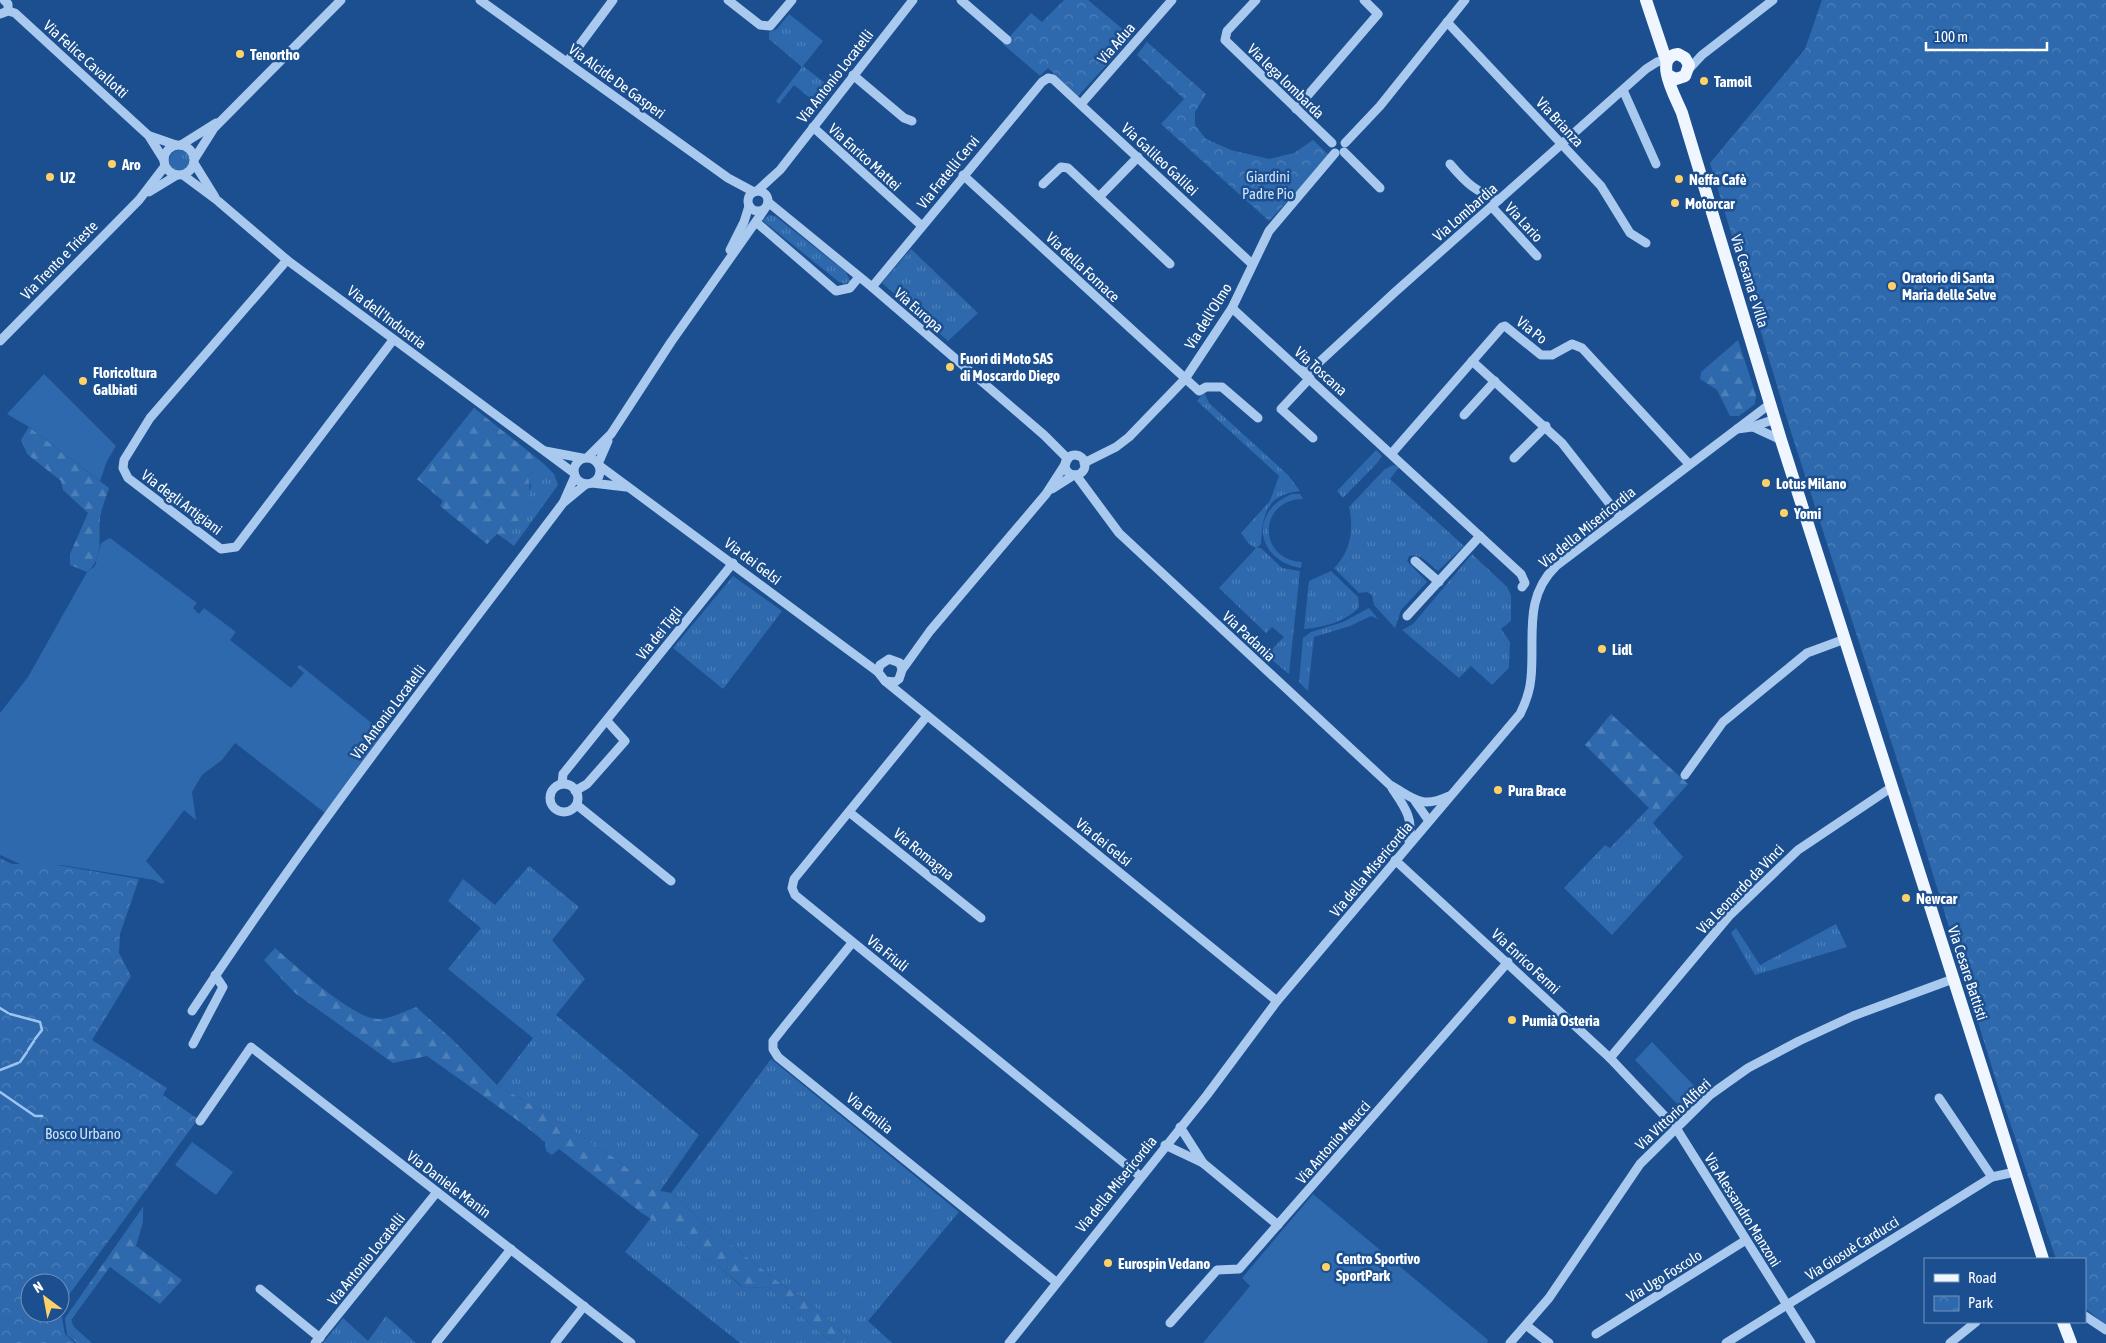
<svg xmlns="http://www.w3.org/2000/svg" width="2106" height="1343" viewBox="0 0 2106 1343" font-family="'Asap Condensed',sans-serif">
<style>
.grass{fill:url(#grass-tufts)}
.forest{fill:url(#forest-firs)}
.park{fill:url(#park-crowns);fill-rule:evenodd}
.garden{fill:#2e69ad}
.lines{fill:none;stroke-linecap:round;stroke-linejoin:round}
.stream{stroke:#9cc4f0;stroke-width:2.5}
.minor{stroke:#a9c9ee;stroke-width:9}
.major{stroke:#f0f6ff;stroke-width:12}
.poi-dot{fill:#ffd166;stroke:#1b4f8f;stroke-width:2}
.labels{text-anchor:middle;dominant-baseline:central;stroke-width:5;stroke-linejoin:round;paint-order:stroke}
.street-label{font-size:15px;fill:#fff;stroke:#1b4f8f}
.poi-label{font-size:15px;font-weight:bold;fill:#fff;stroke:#1b4f8f;text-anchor:start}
.park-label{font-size:15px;fill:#cfe3fa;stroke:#1b4f8f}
</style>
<defs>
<pattern id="grass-tufts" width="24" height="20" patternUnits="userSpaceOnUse" patternTransform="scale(1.25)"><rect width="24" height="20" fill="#2e69ad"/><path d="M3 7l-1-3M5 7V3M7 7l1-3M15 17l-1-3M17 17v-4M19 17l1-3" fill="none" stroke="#4d80b9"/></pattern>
<pattern id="forest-firs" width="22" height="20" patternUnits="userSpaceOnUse" patternTransform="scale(1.25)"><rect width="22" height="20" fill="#2e69ad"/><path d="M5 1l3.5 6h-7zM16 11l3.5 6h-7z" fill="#4d80b9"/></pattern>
<pattern id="park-crowns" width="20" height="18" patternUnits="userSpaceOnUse" patternTransform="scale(1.25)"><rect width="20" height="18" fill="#2e69ad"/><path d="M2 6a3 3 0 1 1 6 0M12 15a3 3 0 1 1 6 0" fill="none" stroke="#4d80b9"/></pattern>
</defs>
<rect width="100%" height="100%" fill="#1b4f8f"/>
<!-- grass -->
<g class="grass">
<path d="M 789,14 L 823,41 L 803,66 L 834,90 L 816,112 L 811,108 L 815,102 L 794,85 L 779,104 L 776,101 L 802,67 L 769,39 L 769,32 L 777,29 Z"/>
<circle cx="180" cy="161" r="11"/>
<path d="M 769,215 L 775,216 L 846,272 L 850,281 L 845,284 L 839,282 L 762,220 Z"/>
<path d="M 911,249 L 978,313 L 948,341 L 882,283 Z"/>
<path d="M 1204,392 L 1209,403 L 1288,475 L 1300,491 C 1265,495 1263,515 1261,544 L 1257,548 L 1261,548 L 1282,568 L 1300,571 L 1289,674 L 1266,655 L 1284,637 L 1272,627 L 1266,633 L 1219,588 L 1256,548 L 1249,544 L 1241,533 L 1270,501 L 1279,476 L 1197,401 Z"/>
<path d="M 1376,450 L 1382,456 L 1378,462 L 1343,498 L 1337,491 Z"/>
<path d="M 543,463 L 554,474 L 558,485 L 514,546 L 506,540 L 531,487 L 528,476 Z"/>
<path d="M 1393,465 L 1399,467 L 1390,479 L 1464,546 L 1438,571 C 1429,564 1420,552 1409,556 L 1407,561 L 1427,582 L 1401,610 L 1395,628 L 1374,605 L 1372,595 L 1367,592 L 1359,593 L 1334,568 C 1351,552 1354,528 1349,507 L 1384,470 Z"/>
<path d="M 1292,494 L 1300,494 L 1303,499 C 1259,499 1256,559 1302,562 L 1301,568 C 1255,560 1249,511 1292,494 Z"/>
<path d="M 1472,554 L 1507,587 L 1511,595 L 1511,621 L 1501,629 L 1510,642 L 1509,668 L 1492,685 L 1471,666 L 1459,678 L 1402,630 L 1413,624 Z"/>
<path d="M 1331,571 L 1358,597 L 1359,607 C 1347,621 1322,628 1304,629 L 1309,581 Z"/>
<path d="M 733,576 L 782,611 L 723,689 L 673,648 Z"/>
<path d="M 1369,608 L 1378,619 L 1371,616 L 1350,626 L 1314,637 L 1308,691 L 1299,682 L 1303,638 L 1311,632 L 1343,622 Z"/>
<path d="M 1644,813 L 1683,857 L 1612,935 L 1564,888 L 1605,845 L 1610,848 Z"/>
<path d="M 529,866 L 579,907 L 552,940 L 585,979 L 556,1015 L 699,1135 L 660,1191 L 646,1188 L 632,1172 L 613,1157 L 549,1115 L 497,1085 L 533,1038 L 448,969 L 481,928 L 448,901 L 463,879 L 495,905 Z"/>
<path d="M 1836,924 L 1847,947 L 1755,975 L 1731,933 L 1736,928 L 1760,965 Z"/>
<path d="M 771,1059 L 959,1212 L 868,1321 L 892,1343 L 844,1343 L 847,1337 L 809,1302 L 777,1281 L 704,1223 L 671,1193 Z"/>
<path d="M 651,1218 L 674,1232 L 689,1249 L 717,1265 L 742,1287 L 769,1288 L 832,1343 L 740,1343 L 625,1252 Z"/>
<path d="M 386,1316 L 416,1343 L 323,1343 L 343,1318 L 368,1341 Z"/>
</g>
<!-- forest -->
<g class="forest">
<path d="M 1738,340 L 1756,395 L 1755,404 L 1739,416 L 1730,416 L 1717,390 L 1700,379 L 1701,372 Z"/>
<path d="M 474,408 L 543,463 L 528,476 C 534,498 521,516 510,535 L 506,540 L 497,534 L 487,544 L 440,506 L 443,501 L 417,479 Z"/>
<path d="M 29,427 L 109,488 C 106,498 101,509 100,519 C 98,538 104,559 87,572 L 70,565 L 70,554 L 88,513 L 63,490 L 61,481 L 27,454 L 21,440 Z"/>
<path d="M 1611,714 L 1688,784 L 1652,824 L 1644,813 L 1649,808 L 1585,745 Z"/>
<path d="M 275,948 C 295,965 354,1020 379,1019 C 390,1019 405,1011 416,1007 L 452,1039 L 497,1085 L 549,1115 L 613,1157 L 632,1172 L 646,1188 L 671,1193 L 704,1223 L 777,1281 L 809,1302 L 847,1337 L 844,1343 L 832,1343 L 769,1288 L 743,1287 L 717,1265 L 689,1249 L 674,1232 L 643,1214 L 559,1149 L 552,1155 L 546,1151 L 545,1142 L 524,1125 L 427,1056 L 393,1063 L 295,993 L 264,960 Z"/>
<path d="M 143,1207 L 143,1222 L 136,1246 L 182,1280 L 160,1304 L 110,1267 L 71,1320 L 74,1327 L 92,1343 L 77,1343 L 67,1335 L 65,1318 Z"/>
</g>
<!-- park -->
<g class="park">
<path d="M 1064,0 L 1088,0 L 1132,37 L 1078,96 L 1048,68 L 1040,76 L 1003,44 L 1031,13 L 1042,22 Z"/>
<path d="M 1822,0 L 2106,0 L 2106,1325 L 2085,1308 L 2085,1259 L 2056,1259 L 1997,1084 L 1912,806 L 1790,429 L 1710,163 L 1805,49 Z"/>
<path d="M 1147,42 L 1206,94 L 1195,112 L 1195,125 L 1206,139 L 1231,150 L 1269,159 L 1294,153 L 1313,140 L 1330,156 L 1269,221 L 1161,124 L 1184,99 L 1137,55 Z"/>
<path d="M 0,858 L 12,864 L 51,864 L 139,879 L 120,934 L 119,953 L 131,976 L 92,1040 L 167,1088 L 163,1095 L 198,1119 L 60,1307 L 65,1334 L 75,1343 L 0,1343 ZM 30,1283 L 60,1283 L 60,1313 L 30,1313 Z"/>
</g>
<!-- garden -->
<g class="garden">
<path d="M 44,374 L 116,446 L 107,461 L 100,481 L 29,427 L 7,414 Z"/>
<path d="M 110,538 L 197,603 L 193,608 L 199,614 L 204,608 L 236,632 L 230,640 L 291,688 L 304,673 L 297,667 L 300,665 L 385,734 L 325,813 L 235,743 L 222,760 L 202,775 L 192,792 L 196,820 L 184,810 L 146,861 L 165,882 L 162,884 L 154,880 L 61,865 L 22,865 L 0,855 L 0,713 L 28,677 L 87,572 L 95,566 L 101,543 Z"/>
<path d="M 1652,1042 L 1702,1094 L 1684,1111 L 1635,1060 Z"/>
<path d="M 192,1142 L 233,1172 L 216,1195 L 175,1165 Z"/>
<path d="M 1313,1194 L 1488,1340 L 1487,1343 L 1203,1343 L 1250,1286 L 1242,1278 Z"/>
</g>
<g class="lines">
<!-- stream -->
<g class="stream">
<path d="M 0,1008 L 8,1013"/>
<path d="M 10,1014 L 40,1022 L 42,1030 L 35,1039"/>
<path d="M 28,1050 L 34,1041"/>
<path d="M 20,1062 L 27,1052"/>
<path d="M 0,1070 L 18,1063"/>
<path d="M 0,1092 L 35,1116 L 42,1116"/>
</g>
<!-- minor -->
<g class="minor">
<path d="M 4,0 L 8,4 L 8,11"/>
<path d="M 480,0 L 728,178 L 754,192"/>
<path d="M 728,0 L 760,25 L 770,26 L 792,0"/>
<path d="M 961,0 L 1007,40"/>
<path d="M 1256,0 L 1227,31 L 1225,40 L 1332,143"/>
<path d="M 0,14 L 8,11 L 15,13 L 149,136 L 164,160"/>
<path d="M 1447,22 L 1601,186 L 1630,233 L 1646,243"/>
<path d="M 567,62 L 613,0"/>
<path d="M 1689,69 L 1702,55 L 1773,0"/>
<path d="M 853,75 L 904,118 L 912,121"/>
<path d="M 1623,90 L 1656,164"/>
<path d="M 1081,104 L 1172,0"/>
<path d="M 1296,109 L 1378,14 L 1364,0"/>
<path d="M 813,127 L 922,226"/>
<path d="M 150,136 L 176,145"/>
<path d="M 1345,143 L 1380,106 L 1465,0"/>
<circle cx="179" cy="160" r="15"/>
<path d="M 181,145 L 216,123"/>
<path d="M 1344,152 L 1380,188"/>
<path d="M 195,158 L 214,128 L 341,0"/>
<path d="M 194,163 L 215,197"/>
<path d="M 1450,164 C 1467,184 1475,191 1499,200"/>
<path d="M 183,175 L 218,201 L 287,260 L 574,473"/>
<path d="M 963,175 L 1199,391 L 1206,387 L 1222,387 L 1258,418"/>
<path d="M 1043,184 L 1061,167 L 1068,168 L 1170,264"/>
<circle cx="758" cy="201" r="10"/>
<path d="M 757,191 L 780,170 L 913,0"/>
<path d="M 149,192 L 177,175"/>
<path d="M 1099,197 L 1138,157"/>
<path d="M 768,202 L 872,287 L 1044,435 L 1068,459"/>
<path d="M 1492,207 L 1537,256"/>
<path d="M 756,222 L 836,291 L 850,288 L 859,277"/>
<path d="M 730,250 L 744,222 L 749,206"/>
<path d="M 287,260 L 150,418 L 124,460 L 123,468 L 128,478 L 221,549 L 236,547 L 393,340"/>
<path d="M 872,287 L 1042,82 L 1048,78 L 1053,79 L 1252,264"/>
<path d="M 1232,308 L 1521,574 L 1525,583 L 1522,587"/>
<path d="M 0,341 L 139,200 L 165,166"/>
<path d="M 1472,361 L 1562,443 L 1620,517"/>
<path d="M 1301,370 L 1308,371 L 1314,367 L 1394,293 L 1646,69 L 1657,62 L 1666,60"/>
<path d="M 1310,378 L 1281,409 L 1313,438"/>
<path d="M 1464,415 L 1495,381"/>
<path d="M 1753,427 L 1781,440"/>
<path d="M 1737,429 L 1752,427 L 1775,419"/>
<path d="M 545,451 L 582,458"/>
<path d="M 1392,453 L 1502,327 L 1505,326 L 1541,355 L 1552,355 L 1572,344 L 1582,348 L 1689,464"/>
<circle cx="1075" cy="465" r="10"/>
<path d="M 588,457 L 611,434 L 671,342 L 764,210"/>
<circle cx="587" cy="471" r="13"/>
<path d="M 1514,458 L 1546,426"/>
<path d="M 1084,463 L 1116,447 L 1129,437 L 1185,379 L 1232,308 L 1269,231 L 1335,153"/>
<path d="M 598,464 L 608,441"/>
<path d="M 600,466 L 878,672"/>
<path d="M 1076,475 L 1119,533 L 1390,785 C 1415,799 1421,809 1449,796"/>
<path d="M 592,483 L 626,487"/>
<path d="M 1052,489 L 1074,475"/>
<path d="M 564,501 L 575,476"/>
<path d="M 1415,561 L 1439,582"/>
<path d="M 1407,616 L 1480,536"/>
<path d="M 902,670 L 900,663 L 889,659 L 880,665 L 878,672 L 885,681 L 895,682 L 899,679 L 902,670 L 930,631 L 1046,494 L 1066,463"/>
<path d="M 885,681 L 1277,1001"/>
<path d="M 927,716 L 794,879 L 792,888 L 795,895 L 1140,1176"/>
<path d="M 1685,775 L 1723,722 L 1807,653 L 1845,639"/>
<path d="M 562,784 L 563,774 L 733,563"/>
<circle cx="564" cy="798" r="14"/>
<path d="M 1392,788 C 1404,806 1414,818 1409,841"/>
<path d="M 575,791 L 587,784 L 625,741 L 607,721"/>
<path d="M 1415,801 L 1429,821"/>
<path d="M 577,805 L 671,881"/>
<path d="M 849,812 L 981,918"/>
<path d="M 1395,860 L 1610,1058 L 1676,1128 L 1811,1343"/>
<path d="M 852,943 L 784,1027 L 773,1041 L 773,1049 L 778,1057 L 1056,1282"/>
<path d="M 192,1011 C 307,836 437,670 563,503 L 586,484"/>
<path d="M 193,1044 L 223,987 L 215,975"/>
<path d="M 1610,1058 L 1729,916 L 1798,850 L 1892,787"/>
<path d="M 1939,1098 L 1992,1177"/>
<path d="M 200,1121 L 251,1047 L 631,1343"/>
<path d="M 1180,1127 L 1203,1163"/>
<path d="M 1165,1145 L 1203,1163 L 1278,1225"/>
<path d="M 260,1289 L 320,1338"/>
<path d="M 2085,1316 L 2106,1330"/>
<path d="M 1170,1323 L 1217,1270 L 1239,1269 L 1508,962"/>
<path d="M 1526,1325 L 1549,1343"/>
<path d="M 1596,1334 L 1746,1240"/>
<path d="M 315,1343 L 437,1192"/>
<path d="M 436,1343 L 511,1249"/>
<path d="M 555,1343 L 584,1306"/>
<path d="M 1009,1343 L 1207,1095 L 1277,1001 L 1520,714 C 1526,702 1530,691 1531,678 C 1535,637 1523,598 1556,566 L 1770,404"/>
<path d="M 1510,1343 L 1549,1298 L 1640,1164 L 1710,1095 L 1748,1068 L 1799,1041 L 1853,1016 L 1953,979"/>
<path d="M 1726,1343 L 1992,1177 L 2015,1172"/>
<path d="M 1950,1343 L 1976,1322"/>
</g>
<!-- major -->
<g class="major">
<path d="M 1646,0 L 1666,60"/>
<path d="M 1668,75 L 1676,79 L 1685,76 L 1689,65 L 1685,58 L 1678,54 C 1652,57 1676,98 1682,113 L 1781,440 L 2043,1259"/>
<path d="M 2063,1322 L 2071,1343"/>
</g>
</g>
<!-- markers -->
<g class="poi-dot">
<circle cx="240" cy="54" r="5"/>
<circle cx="1704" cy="81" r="5"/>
<circle cx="112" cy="164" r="5"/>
<circle cx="50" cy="177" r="5"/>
<circle cx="1679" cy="179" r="5"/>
<circle cx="1675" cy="203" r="5"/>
<circle cx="1892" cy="286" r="5"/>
<circle cx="950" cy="367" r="5"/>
<circle cx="83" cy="381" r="5"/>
<circle cx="1766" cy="483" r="5"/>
<circle cx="1784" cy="513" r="5"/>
<circle cx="1602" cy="649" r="5"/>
<circle cx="1498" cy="790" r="5"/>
<circle cx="1906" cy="898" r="5"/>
<circle cx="1512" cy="1020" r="5"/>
<circle cx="1108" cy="1263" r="5"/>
<circle cx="1326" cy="1267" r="5"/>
</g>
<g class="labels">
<!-- street labels -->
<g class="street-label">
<text transform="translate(1116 43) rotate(-49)">Via Adua</text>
<text transform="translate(86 59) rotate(42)">Via Felice Cavallotti</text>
<text transform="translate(835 76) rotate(-52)">Via Antonio Locatelli</text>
<text transform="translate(617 81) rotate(36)">Via Alcide De Gasperi</text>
<text transform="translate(1286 81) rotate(44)">Via lega lombarda</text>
<text transform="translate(1560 122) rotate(47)">Via Brianza</text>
<text transform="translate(865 157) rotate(42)">Via Enrico Mattei</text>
<text transform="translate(1160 159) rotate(43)">Via Galileo Galilei</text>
<text transform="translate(948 172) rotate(-51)">Via Fratelli Cervi</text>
<text transform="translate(1465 212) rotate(-41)">Via Lombardia</text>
<text transform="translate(1524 222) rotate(47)">Via Lario</text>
<text transform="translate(59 260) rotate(-46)">Via Trento e Trieste</text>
<text transform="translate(1083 267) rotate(43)">Via della Fornace</text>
<text transform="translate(1750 281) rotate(73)">Via Cesana e Villa</text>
<text transform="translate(919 310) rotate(41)">Via Europa</text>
<text transform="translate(1208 316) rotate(-58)">Via dell'Olmo</text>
<text transform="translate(387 317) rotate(37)">Via dell'Industria</text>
<text transform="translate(1532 330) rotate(38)">Via Po</text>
<text transform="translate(1321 371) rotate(42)">Via Toscana</text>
<text transform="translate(182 502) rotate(37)">Via degli Artigiani</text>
<text transform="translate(1587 527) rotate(-39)">Via della Misericordia</text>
<text transform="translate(753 561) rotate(37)">Via dei Gelsi</text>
<text transform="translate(659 633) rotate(-51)">Via dei Tigli</text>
<text transform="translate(1249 636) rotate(43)">Via Padania</text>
<text transform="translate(388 712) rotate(-53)">Via Antonio Locatelli</text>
<text transform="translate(1104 842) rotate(39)">Via dei Gelsi</text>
<text transform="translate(924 854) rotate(39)">Via Romagna</text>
<text transform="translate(1371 869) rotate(-50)">Via della Misericordia</text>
<text transform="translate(1740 889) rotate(-46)">Via Leonardo da Vinci</text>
<text transform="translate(888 953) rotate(39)">Via Friuli</text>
<text transform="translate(1526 961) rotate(43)">Via Enrico Fermi</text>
<text transform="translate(1968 973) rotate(72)">Via Cesare Battisti</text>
<text transform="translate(870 1113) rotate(39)">Via Emilia</text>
<text transform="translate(1673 1114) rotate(-43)">Via Vittorio Alfieri</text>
<text transform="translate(1333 1142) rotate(-49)">Via Antonio Meucci</text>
<text transform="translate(449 1184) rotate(37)">Via Daniele Manin</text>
<text transform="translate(1116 1184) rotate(-51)">Via della Misericordia</text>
<text transform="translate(1743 1210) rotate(58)">Via Alessandro Manzoni</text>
<text transform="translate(1852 1248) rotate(-32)">Via Giosuè Carducci</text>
<text transform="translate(366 1259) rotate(-51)">Via Antonio Locatelli</text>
<text transform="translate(1664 1276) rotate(-32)">Via Ugo Foscolo</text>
</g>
<!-- poi labels -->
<g class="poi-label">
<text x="250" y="54">Tenortho</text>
<text x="1714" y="81">Tamoil</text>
<text x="122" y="164">Aro</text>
<text x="60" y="177">U2</text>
<text x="1689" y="179">Neffa Cafè</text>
<text x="1685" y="203">Motorcar</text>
<text x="1902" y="277">Oratorio di Santa<tspan x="1902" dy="17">Maria delle Selve</tspan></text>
<text x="960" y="358">Fuori di Moto SAS<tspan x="960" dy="17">di Moscardo Diego</tspan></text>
<text x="93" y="372">Floricoltura<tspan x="93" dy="17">Galbiati</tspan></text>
<text x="1776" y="483">Lotus Milano</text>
<text x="1794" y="513">Yomi</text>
<text x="1612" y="649">Lidl</text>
<text x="1508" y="790">Pura Brace</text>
<text x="1916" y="898">Newcar</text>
<text x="1522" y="1020">Pumià Osteria</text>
<text x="1336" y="1258">Centro Sportivo<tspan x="1336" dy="17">SportPark</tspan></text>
<text x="1118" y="1263">Eurospin Vedano</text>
</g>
<!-- park labels -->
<g class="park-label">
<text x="1268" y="176">Giardini<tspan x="1268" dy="17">Padre Pio</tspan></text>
<text x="83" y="1133">Bosco Urbano</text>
</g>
</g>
<!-- legend -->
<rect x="1924" y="1258" width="162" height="65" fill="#1b4f8f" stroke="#7695bc"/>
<rect x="1934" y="1274" width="25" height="8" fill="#f0f6ff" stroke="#7695bc"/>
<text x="1968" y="1283" font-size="15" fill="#ffffff">Road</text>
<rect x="1934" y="1296" width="25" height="15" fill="url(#park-crowns)" stroke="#7695bc"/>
<text x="1968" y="1308" font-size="15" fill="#ffffff">Park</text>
<!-- north arrow -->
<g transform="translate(45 1298) rotate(328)"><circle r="24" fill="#1b4f8f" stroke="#7695bc"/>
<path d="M0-4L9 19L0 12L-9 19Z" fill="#ffd166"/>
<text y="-8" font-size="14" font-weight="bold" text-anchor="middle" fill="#ffffff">N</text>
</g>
<!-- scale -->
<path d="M1926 42v8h121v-8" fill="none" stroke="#ffffff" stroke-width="2.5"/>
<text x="1934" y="42" font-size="15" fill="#ffffff" stroke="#1b4f8f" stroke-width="4" paint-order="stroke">100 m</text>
</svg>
